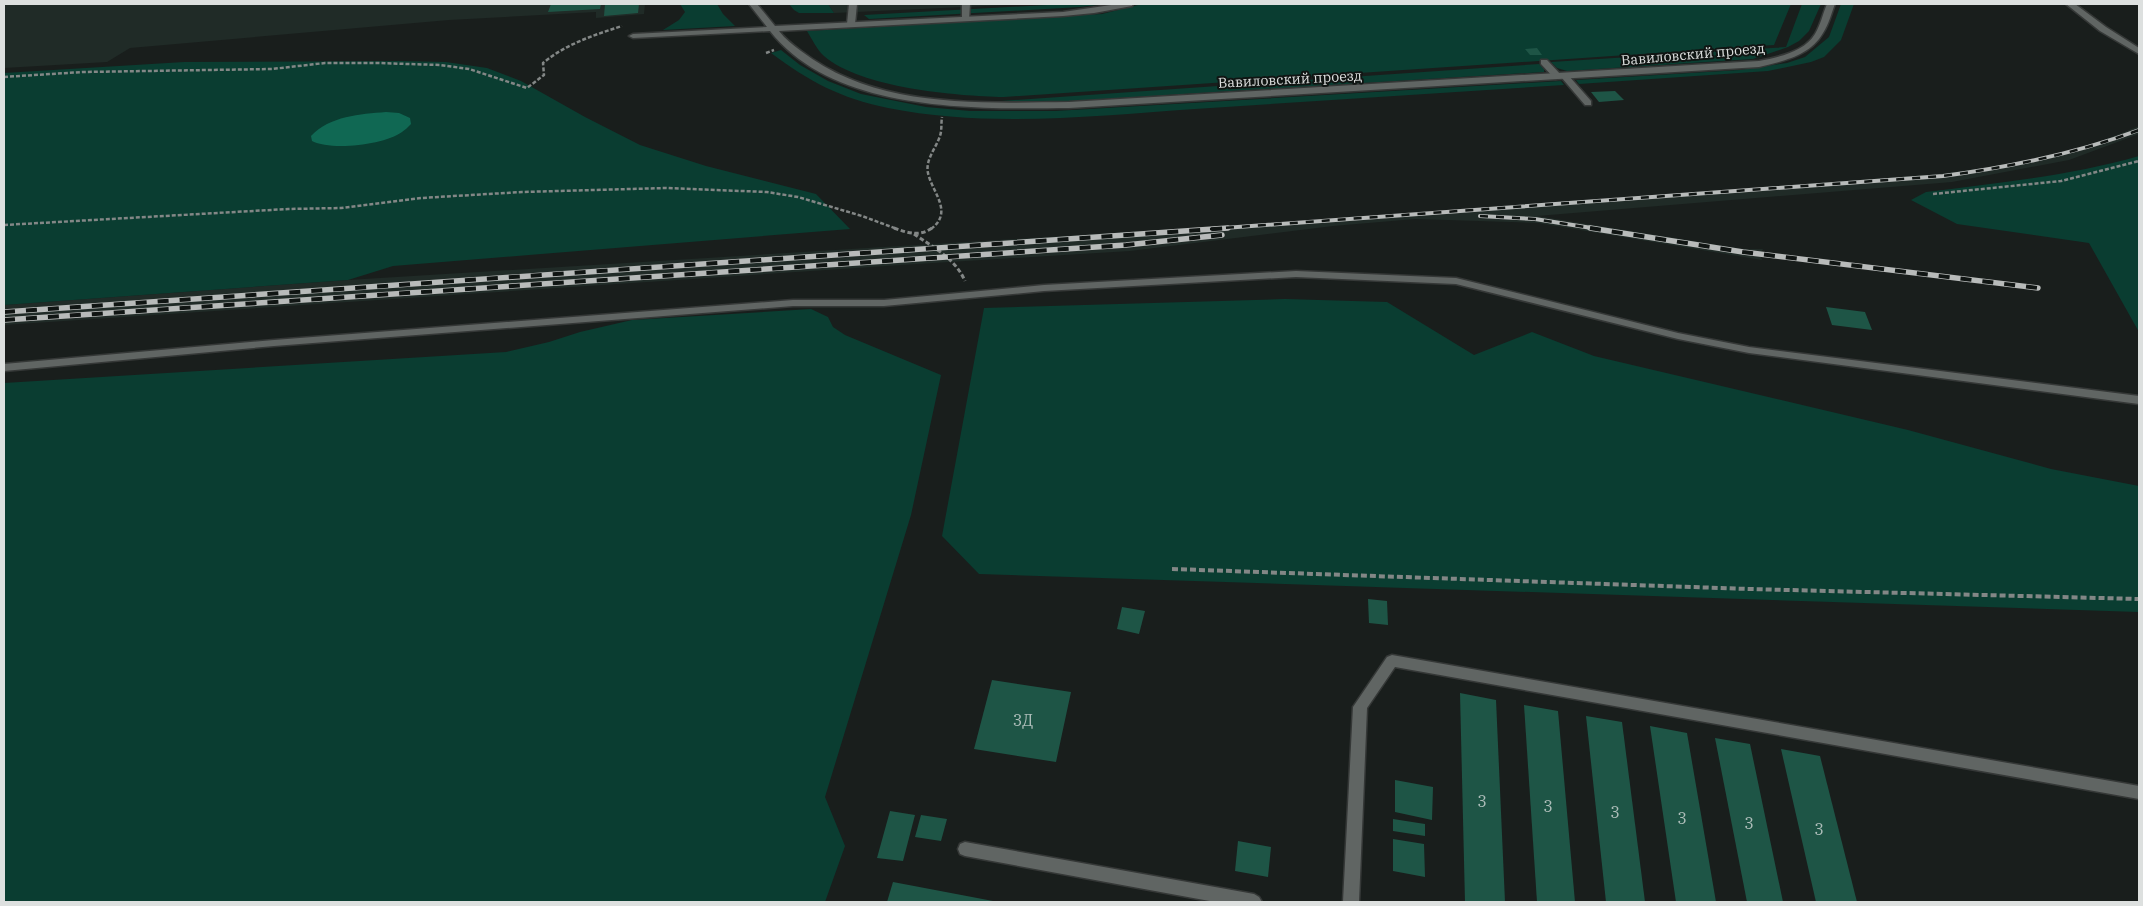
<svg xmlns="http://www.w3.org/2000/svg" width="2143" height="906" viewBox="0 0 2143 906" font-family="'IBM Plex Serif',serif">
<style>
.built{fill:#202b27}
.green{fill:#0a3d31}
.water{fill:#106853}
.building{fill:#1e5546}
.lines{fill:none;stroke-linecap:round;stroke-linejoin:round}
.lane-casing{stroke:#353837;stroke-width:3}
.street-casing{stroke:#353837;stroke-width:3}
.path-far2{stroke:#838786;stroke-width:2.5;stroke-dasharray:4 2;stroke-linecap:butt}
.path-far1{stroke:#838786;stroke-width:3;stroke-dasharray:4.5 2.5;stroke-linecap:butt}
.path{stroke:#838786;stroke-width:4;stroke-dasharray:6 3;stroke-linecap:butt}
.lane{fill:#606563;fill-rule:evenodd}
.street{fill:#606563;fill-rule:evenodd}
.rail-far1-casing{stroke:#b8bbba;stroke-width:4}
.rail-casing{stroke:#b8bbba;stroke-width:5.5}
.rail-far1{stroke:#101513;stroke-width:2.5;stroke-dasharray:8;stroke-linecap:butt}
.rail{stroke:#101513;stroke-width:4;stroke-dasharray:11;stroke-linecap:butt}
.labels{text-anchor:middle;dominant-baseline:central;stroke-width:4;stroke-linejoin:round;paint-order:stroke}
.far-street-label{font-size:14px;fill:#dde0df;stroke:#101513}
.near-number-label{font-size:16px;fill:#adbdb9}
</style>
<rect width="100%" height="100%" fill="#191e1c"/>
<!-- built -->
<g class="built">
<path d="M 4,4 L 645,4 L 644,14 L 596,18 L 596,12 L 449,20 L 130,48 L 107,62 L 4,68 Z"/>
<path d="M 828,4 L 1029,4 L 834,13 Z"/>
<path d="M 2139,126 L 2139,134 L 2069,160 L 1952,182 L 1537,216 L 1743,249 L 1763,249 L 1760,254 L 1762,260 L 1538,223 L 1415,219 L 1333,226 L 1130,251 L 901,265 L 4,325 L 4,305 L 348,280 L 1325,220 L 1940,174 L 2026,162 L 2092,145 Z"/>
</g>
<!-- green -->
<g class="green">
<path d="M 680,4 L 717,4 L 723,14 L 735,26 L 663,30 L 679,20 L 685,12 Z"/>
<path d="M 789,4 L 828,4 L 834,13 L 799,13 L 794,10 Z"/>
<path d="M 1065,4 L 1106,4 L 1080,7 L 869,19 L 864,15 Z"/>
<path d="M 1142,4 L 1791,4 L 1774,45 L 1004,97 C 956,96 861,88 824,56 C 817,50 812,39 807,31 L 1102,14 Z"/>
<path d="M 1802,4 L 1821,4 L 1809,31 L 1799,41 L 1788,47 L 1753,59 L 1567,71 L 1557,68 L 1551,62 L 1786,47 Z"/>
<path d="M 1841,4 L 1854,4 L 1841,40 L 1824,57 L 1811,62 L 1768,71 L 1579,84 L 1576,80 L 1740,70 L 1787,63 L 1805,57 L 1829,37 Z"/>
<path d="M 781,50 L 800,65 L 828,81 L 861,94 L 926,107 L 970,111 L 1055,111 L 1561,81 L 1564,85 C 1441,93 1318,101 1195,109 C 1094,116 988,128 888,108 C 840,98 810,82 771,53 Z"/>
<path d="M 401,61 L 446,62 L 487,68 L 521,81 L 585,117 L 640,145 L 706,166 L 816,194 L 850,229 L 393,266 L 348,280 L 4,305 L 4,73 L 184,62 Z"/>
<path d="M 1539,64 L 1544,69 L 1544,72 L 1069,101 L 1001,101 Z"/>
<path d="M 2139,156 L 2139,332 L 2089,243 L 1957,224 L 1911,200 L 1926,192 C 1998,183 2069,176 2139,156 Z"/>
<path d="M 1285,299 L 1387,302 L 1474,355 L 1532,332 L 1594,356 L 1908,430 L 2051,469 L 2139,486 L 2139,612 L 979,574 L 942,536 L 984,308 Z"/>
<path d="M 811,309 L 828,317 L 833,327 L 845,335 L 941,375 L 911,515 L 825,797 L 845,846 L 825,902 L 4,902 L 4,383 L 506,352 L 549,342 L 580,332 L 632,320 Z"/>
</g>
<!-- water -->
<path class="water" d="M 386,112 L 399,113 L 410,118 L 411,124 C 408,127 405,130 402,132 C 384,145 331,151 312,141 L 311,136 C 330,116 360,114 386,112 Z"/>
<!-- building -->
<g class="building">
<path d="M 551,4 L 601,4 L 600,9 L 548,12 Z"/>
<path d="M 605,4 L 639,4 L 638,13 L 604,16 Z"/>
<path d="M 1537,48 L 1542,55 L 1530,55 L 1525,49 Z"/>
<path d="M 1615,91 L 1624,100 L 1599,102 L 1591,92 Z"/>
<path d="M 1826,307 L 1865,312 L 1872,330 L 1832,325 Z"/>
<path d="M 1368,599 L 1387,601 L 1388,625 L 1369,623 Z"/>
<path d="M 1122,607 L 1145,611 L 1139,634 L 1117,629 Z"/>
<path d="M 992,680 L 1071,692 L 1056,762 L 974,749 Z"/>
<path d="M 1460,693 L 1496,700 L 1505,902 L 1465,902 Z"/>
<path d="M 1524,705 L 1558,711 L 1575,902 L 1537,902 Z"/>
<path d="M 1586,716 L 1622,722 L 1645,902 L 1606,902 Z"/>
<path d="M 1650,726 L 1687,733 L 1716,902 L 1676,902 Z"/>
<path d="M 1715,738 L 1750,744 L 1783,902 L 1747,902 Z"/>
<path d="M 1781,749 L 1820,756 L 1857,902 L 1816,902 Z"/>
<path d="M 1395,780 L 1433,787 L 1432,820 L 1395,812 Z"/>
<path d="M 890,811 L 915,815 L 903,861 L 877,858 Z"/>
<path d="M 921,815 L 947,819 L 941,841 L 915,837 Z"/>
<path d="M 1393,819 L 1425,824 L 1425,836 L 1393,831 Z"/>
<path d="M 1393,839 L 1424,844 L 1425,877 L 1393,871 Z"/>
<path d="M 1238,841 L 1271,847 L 1268,877 L 1235,871 Z"/>
<path d="M 893,882 L 993,901 L 993,902 L 887,902 Z"/>
</g>
<g class="lines">
<!-- lane casing -->
<g class="lane-casing">
<g id="lane">
<path d="M 849,4 L 857,4 L 855,24 L 851,26 L 847,24 Z"/>
<path d="M 962,4 L 970,4 L 969,20 L 962,18 Z"/>
<path d="M 1541,60 L 1547,60 L 1562,76 L 1568,75 L 1591,101 L 1591,105 L 1585,105 L 1562,78 L 1555,79 L 1541,64 Z"/>
<path d="M 1296,271 L 1456,278 L 1678,333 L 1749,347 L 2139,396 L 2139,404 L 1749,353 L 1678,339 L 1456,284 L 1296,277 L 1044,291 L 884,306 L 793,306 L 274,346 L 4,371 L 4,364 L 274,340 L 793,300 L 884,300 L 1044,285 Z"/>
<path d="M 1392,655 L 2139,786 L 2139,799 L 1395,667 L 1367,708 L 1359,902 L 1343,902 L 1353,707 L 1387,657 Z"/>
<path d="M 965,842 L 1254,894 L 1259,897 L 1262,902 L 1215,902 L 965,856 L 960,854 L 958,849 L 960,844 Z"/>
</g>
</g>
<!-- street casing -->
<g class="street-casing">
<g id="street">
<path d="M 749,4 L 757,4 L 775,26 L 1063,12 L 1118,4 L 1133,4 L 1132,6 L 1094,13 L 1063,16 L 779,31 C 785,39 793,45 801,51 C 876,109 979,103 1069,102 L 1759,61 C 1779,57 1804,52 1815,34 C 1821,24 1823,13 1827,4 L 1835,4 C 1831,14 1829,24 1823,33 C 1810,56 1783,61 1759,67 L 1069,108 C 976,109 834,113 770,31 L 633,38 L 629,36 L 633,34 L 767,27 Z"/>
<path d="M 2066,4 L 2075,4 L 2106,27 L 2139,48 L 2139,54 L 2100,31 Z"/>
</g>
</g>
<!-- path-far2 -->
<g class="path-far2">
<path d="M 766,53 L 774,50"/>
<path d="M 4,77 L 83,72 L 272,69 L 325,63 L 378,63 L 440,65 L 469,69 L 527,88 L 544,75 L 543,63 C 566,44 594,35 622,26"/>
<path d="M 1933,194 L 2061,181 L 2139,161"/>
<path d="M 4,225 L 288,209 L 341,208 L 421,198 L 522,192 L 666,188 L 767,192 L 798,197 L 862,216 L 897,229"/>
<path d="M 931,229 C 954,212 932,192 928,173 C 925,160 936,148 940,136 C 942,130 941,123 942,117"/>
</g>
<!-- path-far1 -->
<g class="path-far1">
<path d="M 894,228 C 908,233 919,237 932,228"/>
<path d="M 914,234 C 934,248 955,258 965,281"/>
</g>
<!-- path -->
<path class="path" d="M 1172,569 L 1749,589 L 2139,599"/>
<!-- lane -->
<use href="#lane" class="lane"/>
<!-- street -->
<use href="#street" class="street"/>
<!-- rail-far1 casing -->
<g class="rail-far1-casing">
<g id="rail-far1">
<path d="M 1480,216 L 1535,219 L 1598,229"/>
<path d="M 1210,229 L 1943,176 C 2010,167 2075,154 2139,130"/>
</g>
</g>
<!-- rail casing -->
<g class="rail-casing">
<g id="rail">
<path d="M 1590,228 L 1743,252 L 2038,288"/>
<path d="M 4,312 L 1228,228"/>
<path d="M 4,320 L 1126,245 L 1222,235"/>
</g>
</g>
<!-- rail-far1 -->
<use href="#rail-far1" class="rail-far1"/>
<!-- rail -->
<use href="#rail" class="rail"/>
</g>
<g class="labels">
<!-- far-street labels -->
<g class="far-street-label">
<text transform="translate(1693 54) rotate(-5)">Вавиловский проезд</text>
<text transform="translate(1290 79) rotate(-3)">Вавиловский проезд</text>
</g>
<!-- near-number labels -->
<g class="near-number-label">
<text x="1023" y="720">3Д</text>
<text x="1482" y="801">3</text>
<text x="1548" y="806">3</text>
<text x="1615" y="812">3</text>
<text x="1682" y="818">3</text>
<text x="1749" y="823">3</text>
<text x="1819" y="829">3</text>
</g>
</g>
<!-- border -->
<rect width="2143" height="906" fill="none" stroke="#dde0df" stroke-width="10"/>
</svg>
